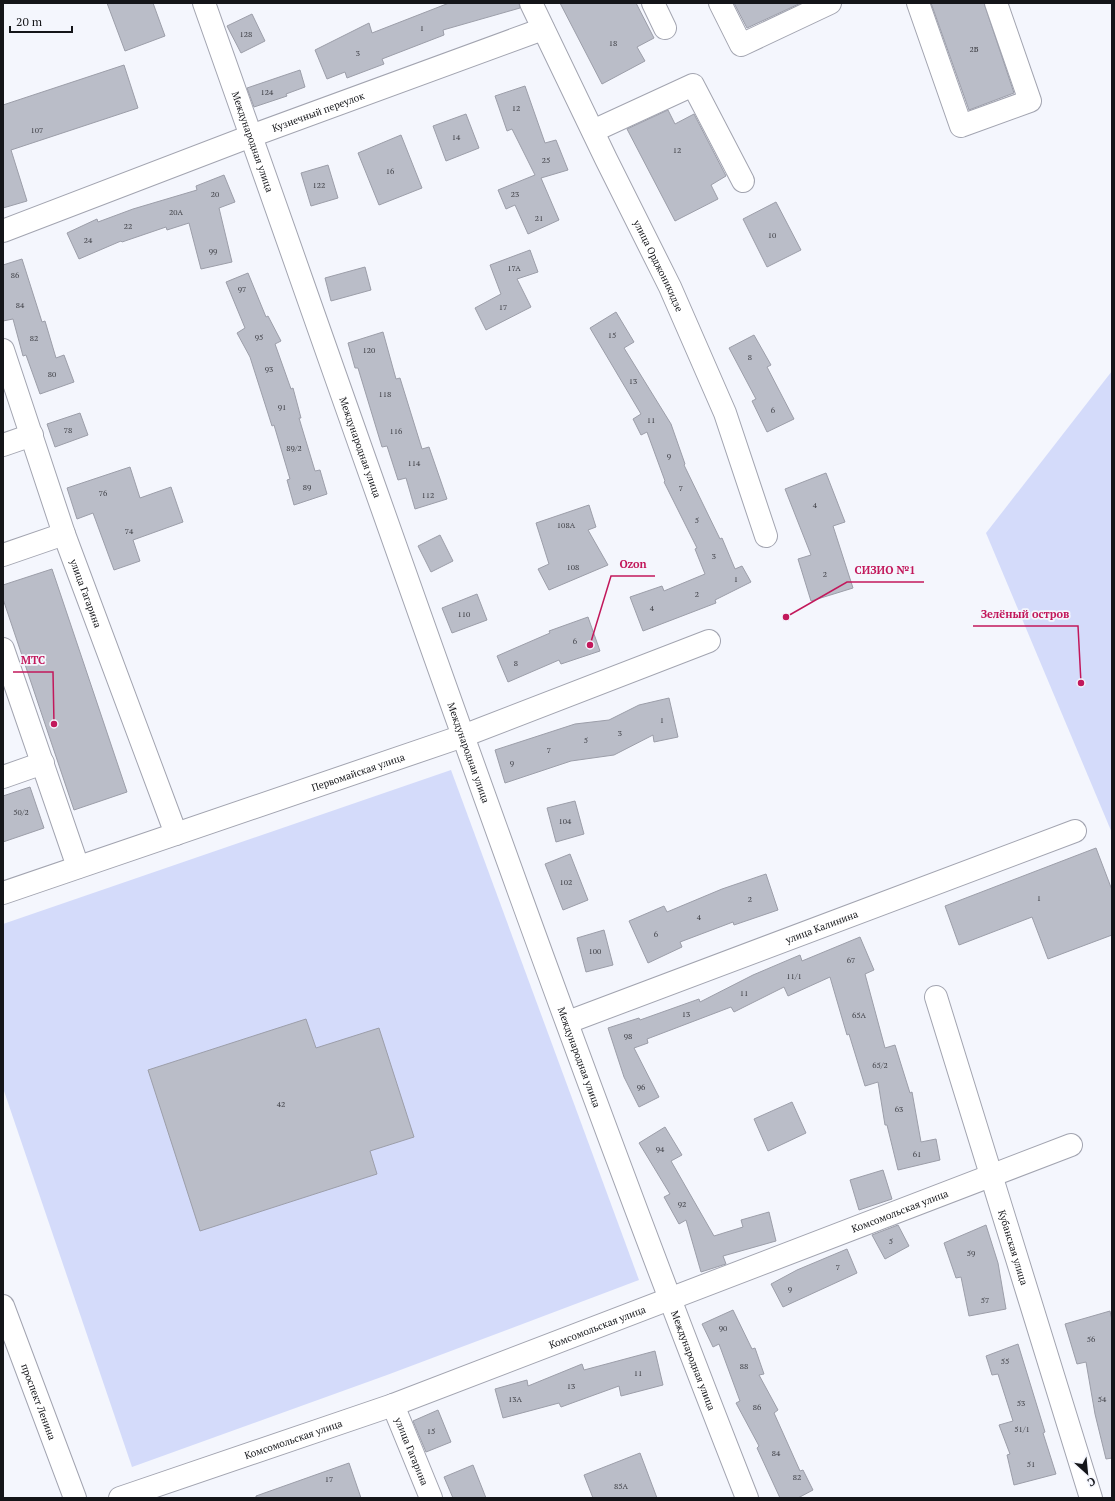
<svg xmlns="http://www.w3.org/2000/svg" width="1115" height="1501" viewBox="0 0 1115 1501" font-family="'PT Serif',serif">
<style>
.green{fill:#d4dbfa}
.building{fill:#babdc8;stroke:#9c9ea9}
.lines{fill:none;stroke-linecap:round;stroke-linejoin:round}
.minor-casing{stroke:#a2a4b0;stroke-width:24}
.major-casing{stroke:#a2a4b0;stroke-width:24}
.minor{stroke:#fff;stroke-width:22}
.major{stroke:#fff;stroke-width:22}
.labels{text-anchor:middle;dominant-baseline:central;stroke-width:3.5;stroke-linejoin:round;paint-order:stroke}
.number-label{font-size:8px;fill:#3e3f45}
.street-label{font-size:10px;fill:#141519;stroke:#f4f6fd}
.leader{fill:none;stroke:#c2185b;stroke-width:1.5}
.callout-dot{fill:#c2185b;stroke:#f4f6fd;stroke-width:1.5}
.callout-label{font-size:11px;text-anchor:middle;font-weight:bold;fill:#c2185b;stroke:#f4f6fd;stroke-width:3.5;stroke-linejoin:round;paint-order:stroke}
</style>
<rect width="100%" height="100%" fill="#f4f6fd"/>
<!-- green -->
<g class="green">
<path d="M 1112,371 L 1112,833 L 986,533 Z"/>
<path d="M 451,770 L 639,1280 L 387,1375 L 132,1467 L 3,1088 L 3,924 Z"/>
</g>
<!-- building -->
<g class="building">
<path d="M 107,3 L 153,3 L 165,36 L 125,51 Z"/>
<path d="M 449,3 L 519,3 L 520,8 L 443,30 L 444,35 L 382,59 L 384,64 L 347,78 L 345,72 L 327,79 L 315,50 L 369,23 L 372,33 Z"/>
<path d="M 560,3 L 636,3 L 654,38 L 637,47 L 645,61 L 602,84 Z"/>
<path d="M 734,3 L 801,3 L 747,28 Z"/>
<path d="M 931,3 L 984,3 L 1014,93 L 969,110 Z"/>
<path d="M 252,14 L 265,41 L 241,53 L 227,26 Z"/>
<path d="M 124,65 L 138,108 L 11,150 L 27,201 L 3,208 L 3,105 Z"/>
<path d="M 300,70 L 305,87 L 286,94 L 287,96 L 254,107 L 247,88 Z"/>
<path d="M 525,86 L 545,143 L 556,140 L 568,170 L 541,178 L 559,220 L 528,234 L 515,205 L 506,209 L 498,190 L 535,175 L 512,129 L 507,131 L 495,96 Z"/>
<path d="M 668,110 L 675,124 L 694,114 L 726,176 L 711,185 L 718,199 L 675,221 L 627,129 Z"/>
<path d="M 466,114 L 479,148 L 446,161 L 433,126 Z"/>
<path d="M 401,135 L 422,188 L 379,205 L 358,153 Z"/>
<path d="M 328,165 L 338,198 L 311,206 L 301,173 Z"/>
<path d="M 224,175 L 235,202 L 219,208 L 232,262 L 201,269 L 189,223 L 167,230 L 166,227 L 122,242 L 121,241 L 79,259 L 67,233 L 97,219 L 98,222 L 133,209 L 197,190 L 196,186 Z"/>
<path d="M 776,202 L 801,250 L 767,267 L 743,219 Z"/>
<path d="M 530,250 L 538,272 L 517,279 L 531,307 L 486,330 L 475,308 L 501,294 L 490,265 Z"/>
<path d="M 22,259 L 42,322 L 45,321 L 56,358 L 64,355 L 74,382 L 40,394 L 26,355 L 23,356 L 13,319 L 3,321 L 3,265 Z"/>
<path d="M 365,267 L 371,290 L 331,301 L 325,278 Z"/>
<path d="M 248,273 L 266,317 L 268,316 L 281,341 L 275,344 L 291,389 L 293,388 L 301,418 L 299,418 L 315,471 L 320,470 L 327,494 L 294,505 L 287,480 L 290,479 L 274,425 L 272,426 L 250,357 L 237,333 L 245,328 L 226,282 Z"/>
<path d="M 616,312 L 634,342 L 624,348 L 671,424 L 685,464 L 684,465 L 720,539 L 722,538 L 735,569 L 742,566 L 751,582 L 715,600 L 716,603 L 643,631 L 630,597 L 662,586 L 664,591 L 705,574 L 695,549 L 697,548 L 664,482 L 665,481 L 647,432 L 641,435 L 633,419 L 641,414 L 590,328 Z"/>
<path d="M 383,332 L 396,379 L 400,378 L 422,449 L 429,447 L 447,499 L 415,509 L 406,478 L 398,480 L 387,446 L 382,447 L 358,368 L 355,368 L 348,343 Z"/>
<path d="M 754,335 L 771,365 L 767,367 L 794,419 L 767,432 L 752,401 L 756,399 L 729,348 Z"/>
<path d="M 80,413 L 88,435 L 55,447 L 47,424 Z"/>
<path d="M 130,467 L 140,498 L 171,487 L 183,522 L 133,540 L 140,561 L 114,570 L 93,513 L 77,519 L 67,488 Z"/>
<path d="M 826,473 L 845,522 L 833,526 L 853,588 L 811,601 L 798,559 L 811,555 L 785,489 Z"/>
<path d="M 589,505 L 596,527 L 588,530 L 608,565 L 549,590 L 538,569 L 549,564 L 536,523 Z"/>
<path d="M 440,535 L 453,561 L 431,572 L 418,546 Z"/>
<path d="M 52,569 L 127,792 L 74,810 L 3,599 L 3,585 Z"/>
<path d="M 477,594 L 487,620 L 452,633 L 442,608 Z"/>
<path d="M 588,617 L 600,651 L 561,664 L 559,660 L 508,682 L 497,656 L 550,633 L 549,631 Z"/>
<path d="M 669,698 L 678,737 L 654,742 L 653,735 L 614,755 L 571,761 L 505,783 L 495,750 L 575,724 L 609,720 L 639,705 Z"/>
<path d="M 30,787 L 44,828 L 3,842 L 3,796 Z"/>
<path d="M 575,801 L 584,834 L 556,842 L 547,808 Z"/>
<path d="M 1096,848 L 1112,890 L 1112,935 L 1048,959 L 1032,917 L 959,945 L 945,906 Z"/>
<path d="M 570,854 L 588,900 L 563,910 L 545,864 Z"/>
<path d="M 766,874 L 778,910 L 734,925 L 733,922 L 680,942 L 682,947 L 648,963 L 629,921 L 664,906 L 667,912 L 722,889 Z"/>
<path d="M 604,930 L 613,965 L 586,972 L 577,938 Z"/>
<path d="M 860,937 L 874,970 L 865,974 L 885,1048 L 895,1045 L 910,1093 L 912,1092 L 921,1142 L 936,1139 L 940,1160 L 898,1170 L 887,1125 L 885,1125 L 878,1082 L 865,1086 L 849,1034 L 847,1035 L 830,977 L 788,996 L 784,987 L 734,1012 L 731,1007 L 647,1039 L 648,1043 L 634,1048 L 659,1097 L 639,1107 L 624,1077 L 608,1028 L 639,1018 L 640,1020 L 699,999 L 700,1002 L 753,975 L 800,955 L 802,961 Z"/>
<path d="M 306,1019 L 316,1048 L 379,1028 L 414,1137 L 370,1151 L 377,1174 L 200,1231 L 148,1070 Z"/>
<path d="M 792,1102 L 806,1133 L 768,1151 L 754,1119 Z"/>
<path d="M 665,1127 L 682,1155 L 671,1161 L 714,1236 L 743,1227 L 741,1220 L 769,1212 L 776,1241 L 723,1256 L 726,1264 L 701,1272 L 686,1220 L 679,1224 L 664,1197 L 670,1194 L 639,1143 Z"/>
<path d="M 883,1170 L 892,1199 L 859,1210 L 850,1180 Z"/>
<path d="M 898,1225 L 909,1246 L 885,1259 L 872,1235 Z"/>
<path d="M 986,1225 L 998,1263 L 1006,1309 L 969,1316 L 961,1277 L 956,1278 L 944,1243 Z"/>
<path d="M 847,1249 L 857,1273 L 783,1307 L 771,1284 L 797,1270 Z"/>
<path d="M 733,1310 L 752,1349 L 755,1348 L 764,1374 L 759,1375 L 778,1410 L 774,1413 L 800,1471 L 803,1470 L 813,1490 L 798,1498 L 780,1498 L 757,1448 L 759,1446 L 736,1403 L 740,1401 L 719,1344 L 713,1347 L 702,1324 Z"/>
<path d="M 1110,1311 L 1112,1320 L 1112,1458 L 1106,1459 L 1095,1414 L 1086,1362 L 1077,1364 L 1065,1324 Z"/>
<path d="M 1018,1344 L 1045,1432 L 1043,1433 L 1056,1474 L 1014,1485 L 1007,1455 L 1010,1454 L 999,1425 L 1013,1421 L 998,1374 L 992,1375 L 986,1356 Z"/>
<path d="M 655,1351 L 663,1385 L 621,1396 L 619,1386 L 561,1407 L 559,1403 L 503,1418 L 495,1389 L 527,1380 L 528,1386 L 582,1364 L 584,1370 Z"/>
<path d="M 438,1410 L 451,1442 L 426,1452 L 413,1421 Z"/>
<path d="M 640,1453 L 657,1498 L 593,1498 L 584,1475 Z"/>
<path d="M 349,1463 L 361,1498 L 256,1498 L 256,1496 Z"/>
<path d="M 473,1465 L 486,1498 L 453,1498 L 444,1477 Z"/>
</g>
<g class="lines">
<!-- minor casing -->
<g class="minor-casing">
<g id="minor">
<path id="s1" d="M 531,3 L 606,159 L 670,287 L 725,413 L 766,536"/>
<path d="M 653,3 L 665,28"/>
<path d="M 720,3 L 741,45 L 830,3"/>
<path d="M 918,3 L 961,126 L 1030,101 L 996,3"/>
<path d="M 593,131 L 693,85 L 743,181"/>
<path id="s2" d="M 3,231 L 251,136 L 543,29"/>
<path id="s3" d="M 3,350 L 64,534 L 176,834"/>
<path d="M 3,445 L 32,435"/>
<path d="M 3,555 L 64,534"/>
<path d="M 3,649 L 78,867"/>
<path d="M 3,777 L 43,763"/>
<path id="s4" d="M 3,893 L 463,736 L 709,641"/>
<path id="s5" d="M 936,997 L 1091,1498"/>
<path id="s6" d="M 568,1022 L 1075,831"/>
<path id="s7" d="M 393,1405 L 431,1498"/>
<path id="s8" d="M 120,1498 L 393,1405 L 1071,1145"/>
</g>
</g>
<!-- major casing -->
<g class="major-casing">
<g id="major">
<path id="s9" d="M 204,3 C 381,503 553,1005 747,1498"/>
<path id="s10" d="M 3,1306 L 75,1498"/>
</g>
</g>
<!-- minor -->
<use href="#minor" class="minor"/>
<!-- major -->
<use href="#major" class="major"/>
</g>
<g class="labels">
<!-- number labels -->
<g class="number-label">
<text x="422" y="28">1</text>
<text x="246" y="34">128</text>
<text x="613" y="43">18</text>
<text x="974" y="49">2Б</text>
<text x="358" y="53">3</text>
<text x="267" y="92">124</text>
<text x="516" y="108">12</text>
<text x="37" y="130">107</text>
<text x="456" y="137">14</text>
<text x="677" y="150">12</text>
<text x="546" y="160">25</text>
<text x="390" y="171">16</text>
<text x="319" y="185">122</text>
<text x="215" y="194">20</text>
<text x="515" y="194">23</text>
<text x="176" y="212">20А</text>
<text x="539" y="218">21</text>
<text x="128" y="226">22</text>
<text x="772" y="235">10</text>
<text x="88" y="240">24</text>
<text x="213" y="251">99</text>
<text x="514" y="268">17А</text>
<text x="15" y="275">86</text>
<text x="242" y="289">97</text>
<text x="20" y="305">84</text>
<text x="503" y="307">17</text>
<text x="612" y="335">15</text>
<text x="259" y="337">95</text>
<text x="34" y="338">82</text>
<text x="369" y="350">120</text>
<text x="750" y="357">8</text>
<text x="269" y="369">93</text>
<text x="52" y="374">80</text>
<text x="633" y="381">13</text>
<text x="385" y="394">118</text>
<text x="282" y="407">91</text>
<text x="773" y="410">6</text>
<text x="651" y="420">11</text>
<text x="68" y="430">78</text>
<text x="396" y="431">116</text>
<text x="294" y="448">89/2</text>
<text x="669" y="456">9</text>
<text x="414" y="463">114</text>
<text x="307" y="487">89</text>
<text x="681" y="488">7</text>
<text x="103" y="493">76</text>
<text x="428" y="495">112</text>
<text x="815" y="505">4</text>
<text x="697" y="520">5</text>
<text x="566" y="525">108А</text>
<text x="129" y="531">74</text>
<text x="714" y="556">3</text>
<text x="573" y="567">108</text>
<text x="825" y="574">2</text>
<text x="736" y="579">1</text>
<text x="697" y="594">2</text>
<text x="652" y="608">4</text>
<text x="464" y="614">110</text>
<text x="575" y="641">6</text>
<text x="516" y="663">8</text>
<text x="662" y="720">1</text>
<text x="620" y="733">3</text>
<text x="586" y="740">5</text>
<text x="549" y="750">7</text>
<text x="512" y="763">9</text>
<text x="21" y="812">50/2</text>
<text x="565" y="821">104</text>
<text x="566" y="882">102</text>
<text x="1039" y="898">1</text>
<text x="750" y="899">2</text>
<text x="699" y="917">4</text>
<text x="656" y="934">6</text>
<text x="595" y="951">100</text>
<text x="851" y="960">67</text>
<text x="794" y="976">11/1</text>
<text x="744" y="993">11</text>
<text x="686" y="1014">13</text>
<text x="859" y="1015">65А</text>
<text x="628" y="1036">98</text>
<text x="880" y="1065">65/2</text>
<text x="641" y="1087">96</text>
<text x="281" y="1104">42</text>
<text x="899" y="1109">63</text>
<text x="660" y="1149">94</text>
<text x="917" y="1154">61</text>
<text x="682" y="1204">92</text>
<text x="891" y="1241">5</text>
<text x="971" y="1253">59</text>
<text x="838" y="1267">7</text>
<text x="790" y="1289">9</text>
<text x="985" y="1300">57</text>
<text x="723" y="1328">90</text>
<text x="1091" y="1339">56</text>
<text x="1005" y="1361">55</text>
<text x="744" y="1366">88</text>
<text x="638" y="1373">11</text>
<text x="571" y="1386">13</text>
<text x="515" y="1399">13А</text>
<text x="1102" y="1399">54</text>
<text x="1021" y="1403">53</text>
<text x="757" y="1407">86</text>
<text x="1022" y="1429">51/1</text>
<text x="431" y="1431">15</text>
<text x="776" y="1453">84</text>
<text x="1031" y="1464">51</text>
<text x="797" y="1477">82</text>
<text x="329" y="1479">17</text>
<text x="621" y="1486">85А</text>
</g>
<!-- street labels -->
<g class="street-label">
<text stroke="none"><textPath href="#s2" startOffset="337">Кузнечный переулок</textPath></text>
<text stroke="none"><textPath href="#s9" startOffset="147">Международная улица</textPath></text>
<text stroke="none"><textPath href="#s1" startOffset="292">улица Орджоникидзе</textPath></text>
<text stroke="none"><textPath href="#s9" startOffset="471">Международная улица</textPath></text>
<text stroke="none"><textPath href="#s3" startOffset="257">улица Гагарина</textPath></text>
<text stroke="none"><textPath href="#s9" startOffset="795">Международная улица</textPath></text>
<text stroke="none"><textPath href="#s4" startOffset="375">Первомайская улица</textPath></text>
<text stroke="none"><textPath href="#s6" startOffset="271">улица Калинина</textPath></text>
<text stroke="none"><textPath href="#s9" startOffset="1119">Международная улица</textPath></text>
<text stroke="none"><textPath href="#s8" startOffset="831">Комсомольская улица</textPath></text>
<text stroke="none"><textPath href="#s5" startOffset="262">Кубанская улица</textPath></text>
<text stroke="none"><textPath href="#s8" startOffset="507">Комсомольская улица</textPath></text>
<text stroke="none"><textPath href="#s9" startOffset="1443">Международная улица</textPath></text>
<text stroke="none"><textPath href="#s10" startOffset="102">проспект Ленина</textPath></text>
<text stroke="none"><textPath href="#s8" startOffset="183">Комсомольская улица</textPath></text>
<text stroke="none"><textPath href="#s7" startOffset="50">улица Гагарина</textPath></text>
</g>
</g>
<!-- callouts -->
<path class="leader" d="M590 645L611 576H655M786 617L847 582H924M1081 683L1078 626H973M54 724L53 672H13"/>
<g class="callout-dot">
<circle cx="590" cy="645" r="4"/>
<circle cx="786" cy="617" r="4"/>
<circle cx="1081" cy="683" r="4"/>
<circle cx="54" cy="724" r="4"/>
</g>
<g class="callout-label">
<text x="633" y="568">Ozon</text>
<text x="885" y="574">СИЗИО №1</text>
<text x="1025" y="618">Зелёный остров</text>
<text x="33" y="664">МТС</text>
</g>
<!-- border -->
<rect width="1115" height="1501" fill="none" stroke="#141519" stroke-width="8"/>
<!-- north arrow -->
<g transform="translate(1087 1473) rotate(153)" stroke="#f4f6fd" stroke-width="3" paint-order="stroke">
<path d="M0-3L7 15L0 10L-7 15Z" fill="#141519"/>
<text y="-6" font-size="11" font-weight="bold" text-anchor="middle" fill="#141519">С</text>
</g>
<!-- scale -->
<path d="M10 26v6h62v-6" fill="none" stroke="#141519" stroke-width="2"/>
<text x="16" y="26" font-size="12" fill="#141519" stroke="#f4f6fd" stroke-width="3" paint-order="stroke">20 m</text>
</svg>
